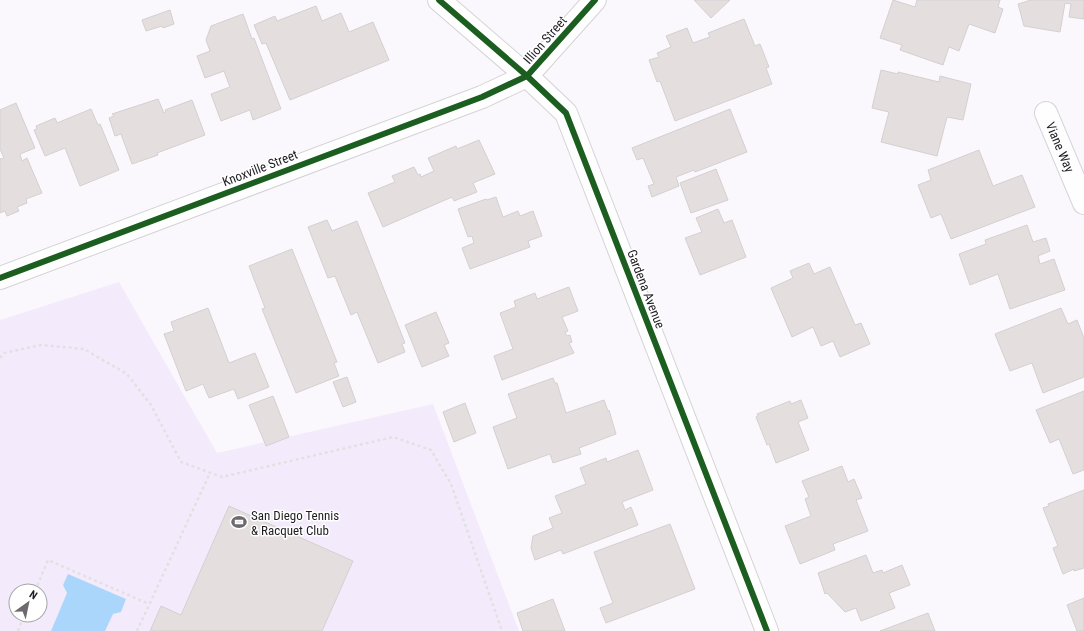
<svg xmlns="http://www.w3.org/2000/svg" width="1084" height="631" viewBox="0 0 1084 631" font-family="'Roboto Condensed',sans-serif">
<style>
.green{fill:#f3ebfb;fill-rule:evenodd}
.water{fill:#abd6fb}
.building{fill:#e4dede;stroke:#d4d0d1}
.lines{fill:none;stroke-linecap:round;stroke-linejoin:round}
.minor-casing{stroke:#d5d3d7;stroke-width:24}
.tertiary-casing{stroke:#d5d3d7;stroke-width:24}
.path{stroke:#e2e1e2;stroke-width:2.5;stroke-dasharray:3 3;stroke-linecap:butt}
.minor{stroke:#fefeff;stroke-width:22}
.tertiary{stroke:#fefeff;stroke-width:22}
.cycleway-casing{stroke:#fff;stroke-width:8}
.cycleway{stroke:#1b5e20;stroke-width:6}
.labels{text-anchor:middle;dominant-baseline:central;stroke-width:3;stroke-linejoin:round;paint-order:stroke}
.street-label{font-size:13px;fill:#1f1d22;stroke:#fff}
.poi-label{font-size:13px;fill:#1f1d22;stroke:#fff;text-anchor:start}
</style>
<rect width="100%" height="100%" fill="#faf8fc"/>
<!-- green -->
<path class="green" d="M 119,282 L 217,453 L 433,404 L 519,631 L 0,631 L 0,320 ZM 16,591 L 40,591 L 40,615 L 16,615 Z"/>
<!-- water -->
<path class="water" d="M 68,574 L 126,599 L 121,612 L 113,614 L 105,631 L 51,631 L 67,593 L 63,585 Z"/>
<!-- building -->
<g class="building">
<path d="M 694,0 L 730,0 L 711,18 Z"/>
<path d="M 893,0 L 915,7 L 917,0 L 1000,0 L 998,7 L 1003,9 L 995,33 L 969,24 L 959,51 L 949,47 L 943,65 L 900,50 L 902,45 L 880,38 Z"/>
<path d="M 1031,0 L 1084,0 L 1084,19 L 1069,17 L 1071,4 L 1065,3 L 1060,32 L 1024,26 L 1018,4 Z"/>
<path d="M 316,6 L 322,21 L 341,13 L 349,32 L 373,22 L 389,60 L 290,100 L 266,43 L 262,44 L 254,25 L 275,16 L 277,21 Z"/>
<path d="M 170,10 L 174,24 L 163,28 L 162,26 L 146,31 L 142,20 Z"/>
<path d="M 243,14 L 252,39 L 254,38 L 281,109 L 253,120 L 250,110 L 221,121 L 211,94 L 230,87 L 224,71 L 205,78 L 197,56 L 210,51 L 206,40 L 211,26 Z"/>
<path d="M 744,19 L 755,46 L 760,44 L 769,67 L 766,68 L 772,84 L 675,121 L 660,81 L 657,82 L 649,60 L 659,57 L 657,53 L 671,47 L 666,36 L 687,28 L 693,43 L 710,37 L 708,33 Z"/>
<path d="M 881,70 L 898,74 L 898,72 L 939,82 L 940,76 L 971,84 L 963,120 L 947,117 L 937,156 L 881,142 L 889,112 L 872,108 Z"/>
<path d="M 158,99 L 164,113 L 166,112 L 165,110 L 192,100 L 205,135 L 157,153 L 158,155 L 132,164 L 121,134 L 115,136 L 109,118 L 114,116 L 112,114 Z"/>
<path d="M 16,103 L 35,148 L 20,154 L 22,161 L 27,158 L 42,193 L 26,199 L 27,203 L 17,207 L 19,211 L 7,216 L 5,211 L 0,213 L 0,159 L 4,158 L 0,149 L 0,110 Z"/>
<path d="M 91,109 L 98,125 L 100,124 L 119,170 L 80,186 L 65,148 L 45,156 L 34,130 L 37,129 L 36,126 L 55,118 L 57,123 Z"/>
<path d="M 730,109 L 747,152 L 695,172 L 694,170 L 676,177 L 679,186 L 652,197 L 648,186 L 654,184 L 643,158 L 637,160 L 632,148 Z"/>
<path d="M 479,140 L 495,174 L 473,183 L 477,192 L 454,201 L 452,197 L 383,227 L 368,193 L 395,182 L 392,176 L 414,167 L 418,175 L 420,174 L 421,177 L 434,171 L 428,158 L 456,146 L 457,149 Z"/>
<path d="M 979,150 L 993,186 L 1022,175 L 1035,207 L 951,239 L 941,214 L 931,218 L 918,185 L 931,180 L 928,170 Z"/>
<path d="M 716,169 L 728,200 L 691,213 L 680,183 Z"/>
<path d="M 496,197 L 503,217 L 518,211 L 520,216 L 533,211 L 542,236 L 528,241 L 530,247 L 470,269 L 462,248 L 474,243 L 472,236 L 468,237 L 458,209 L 486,199 L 487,200 Z"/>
<path d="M 718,209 L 724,223 L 732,220 L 746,257 L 700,275 L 685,238 L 702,232 L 696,218 Z"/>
<path d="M 327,220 L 332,231 L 357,221 L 405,343 L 402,344 L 405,352 L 378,363 L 357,312 L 351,315 L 335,276 L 328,278 L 308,227 Z"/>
<path d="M 1027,225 L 1033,242 L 1046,238 L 1050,251 L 1038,256 L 1040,264 L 1054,259 L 1065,290 L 1010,309 L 998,274 L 970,285 L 959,254 L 986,244 L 985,240 Z"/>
<path d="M 292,249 L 337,362 L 334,363 L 339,376 L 296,393 L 262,309 L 265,308 L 249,266 Z"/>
<path d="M 809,263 L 814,274 L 830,267 L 855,325 L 861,323 L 870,344 L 840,357 L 833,341 L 821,346 L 813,327 L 792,337 L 771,288 L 793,278 L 790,271 Z"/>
<path d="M 569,287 L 578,311 L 562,317 L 568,331 L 565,332 L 567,336 L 570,335 L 572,342 L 569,343 L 574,353 L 502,380 L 494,356 L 513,349 L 500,313 L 516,307 L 514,301 L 535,293 L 537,299 Z"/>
<path d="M 208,308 L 229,363 L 255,353 L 269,387 L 238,399 L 234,389 L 209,398 L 203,384 L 186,391 L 164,334 L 174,331 L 171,322 Z"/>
<path d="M 1061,308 L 1068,324 L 1077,320 L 1084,338 L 1084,377 L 1043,393 L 1032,363 L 1010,371 L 995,334 Z"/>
<path d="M 436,312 L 449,343 L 444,345 L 449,356 L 422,367 L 405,325 Z"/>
<path d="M 347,377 L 356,402 L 343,407 L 333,382 Z"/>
<path d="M 553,378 L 555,383 L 557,383 L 566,413 L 604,400 L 608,411 L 609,410 L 616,434 L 579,448 L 581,454 L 553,463 L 550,454 L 508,469 L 493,427 L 517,418 L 508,394 Z"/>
<path d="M 1084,391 L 1084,470 L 1073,474 L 1059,439 L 1050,443 L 1036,410 Z"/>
<path d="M 273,396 L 289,437 L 266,446 L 249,405 Z"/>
<path d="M 801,400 L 808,418 L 798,422 L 809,450 L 776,463 L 769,444 L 767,445 L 756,417 L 758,416 L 757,414 L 790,401 L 791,404 Z"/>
<path d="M 465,403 L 476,433 L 454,442 L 443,412 Z"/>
<path d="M 638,450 L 653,490 L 622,502 L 625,510 L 631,507 L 638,525 L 563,554 L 561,550 L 535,560 L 531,548 L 533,536 L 553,528 L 549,518 L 562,513 L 555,496 L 586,484 L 580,468 L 606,458 L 607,462 Z"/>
<path d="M 842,466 L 848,482 L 854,479 L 862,498 L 856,500 L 868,531 L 833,544 L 835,550 L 800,564 L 785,526 L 811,516 L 805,499 L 809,497 L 802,481 Z"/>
<path d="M 1084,490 L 1084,568 L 1074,571 L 1074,569 L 1063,574 L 1053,548 L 1058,546 L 1043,508 L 1049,506 L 1048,504 Z"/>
<path d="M 229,506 L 353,561 L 322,631 L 150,631 L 161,606 L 181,615 Z"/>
<path d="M 670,524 L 695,589 L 606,623 L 600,608 L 613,603 L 594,552 Z"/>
<path d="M 866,555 L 873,573 L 882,570 L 883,573 L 902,565 L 910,585 L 889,593 L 895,608 L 861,621 L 856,608 L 845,612 L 827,593 L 825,594 L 818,573 Z"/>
<path d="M 1084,598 L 1084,631 L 1077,631 L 1067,605 Z"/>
<path d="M 553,599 L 565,631 L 523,631 L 517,613 Z"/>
<path d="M 928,613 L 935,631 L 880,631 Z"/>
</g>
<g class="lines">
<!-- minor casing -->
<g class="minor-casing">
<g id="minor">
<path d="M 439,0 L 527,76"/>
<path id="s1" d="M 1046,113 L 1084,203"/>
</g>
</g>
<!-- tertiary casing -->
<g class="tertiary-casing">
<g id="tertiary">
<path d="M 527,76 L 566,113 L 767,631"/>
<path d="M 0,278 L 482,97 L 527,76 L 595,0"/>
</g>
</g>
<!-- path -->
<g class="path">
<path d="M 0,358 L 4,353 L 41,345 L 84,349 L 127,374 L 151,405 L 181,462 L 222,477 L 393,437 L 431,450 L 451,484 L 502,631"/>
<path d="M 35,591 L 48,560 L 149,604"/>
<path d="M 18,631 L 24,615"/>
<path d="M 137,631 L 210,473"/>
</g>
<!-- minor -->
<use href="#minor" class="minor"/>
<!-- tertiary -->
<use href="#tertiary" class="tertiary"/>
<!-- cycleway casing -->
<g class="cycleway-casing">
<g id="cycleway">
<path d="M 439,0 L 527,76 L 566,113 L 767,631"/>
<path d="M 0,278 L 482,97 L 527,76 L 595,0"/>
</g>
</g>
<!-- cycleway -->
<use href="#cycleway" class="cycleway"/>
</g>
<!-- icons -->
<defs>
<g id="stadium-bare" transform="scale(1.2)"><path d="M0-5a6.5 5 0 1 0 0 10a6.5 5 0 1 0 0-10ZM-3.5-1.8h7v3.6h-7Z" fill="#6c6a6e" stroke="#fff" stroke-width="2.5" paint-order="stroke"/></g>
</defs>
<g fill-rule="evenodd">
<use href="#stadium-bare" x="239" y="522"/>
</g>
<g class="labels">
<!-- street labels -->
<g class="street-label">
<text transform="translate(545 40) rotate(-49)">Illion Street</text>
<text stroke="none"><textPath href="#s1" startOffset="37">Viane Way</textPath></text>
<text transform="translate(260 168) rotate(-21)">Knoxville Street</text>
<text transform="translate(646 289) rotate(69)">Gardena Avenue</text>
</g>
<!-- poi labels -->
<g class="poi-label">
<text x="251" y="515">San Diego Tennis<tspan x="251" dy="15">&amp; Racquet Club</tspan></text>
</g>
</g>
<!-- north arrow -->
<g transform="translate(28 603) rotate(33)"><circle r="19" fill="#ffffff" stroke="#a5a5a7"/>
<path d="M0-3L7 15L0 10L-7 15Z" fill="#6c6a6e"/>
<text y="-6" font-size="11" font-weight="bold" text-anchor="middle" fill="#1f1d22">N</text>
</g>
</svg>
